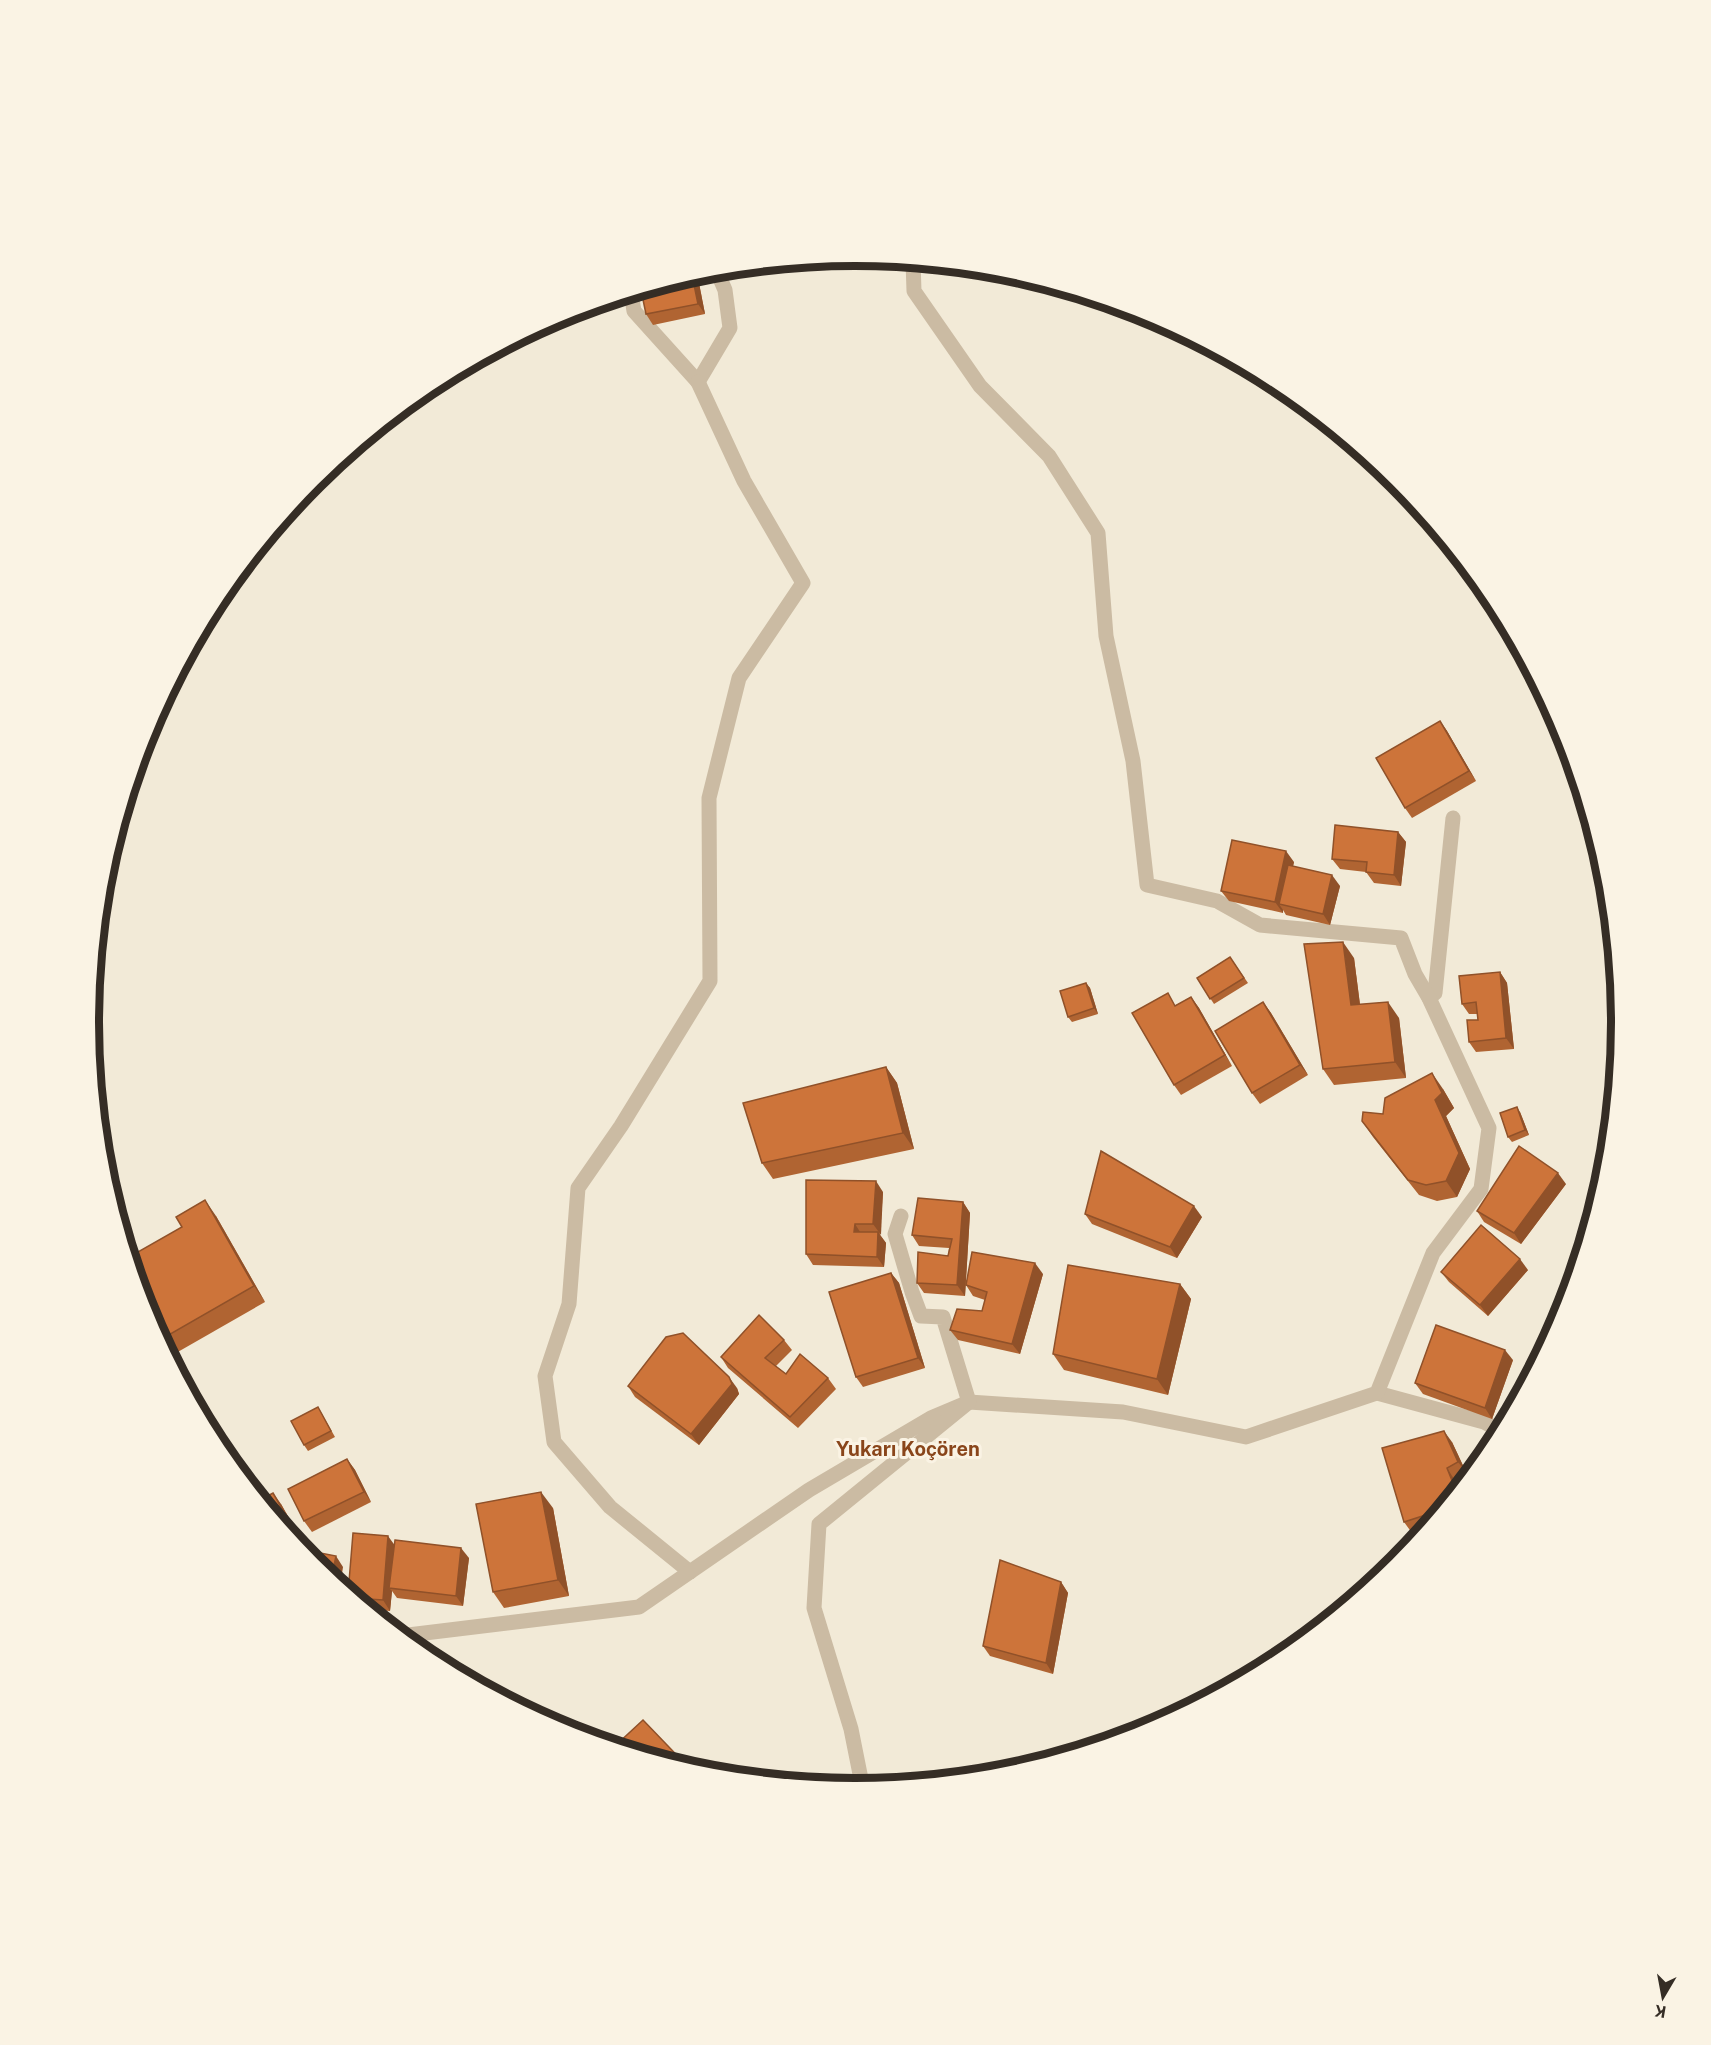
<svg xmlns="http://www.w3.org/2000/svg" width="1711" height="2045" viewBox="0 0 1711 2045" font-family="'Public Sans',sans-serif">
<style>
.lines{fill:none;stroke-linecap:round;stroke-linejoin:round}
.street{stroke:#cbbba3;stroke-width:15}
.wall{fill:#b06432}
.shaded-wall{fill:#905129}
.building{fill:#cd743a;stroke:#905129;stroke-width:1.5}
.labels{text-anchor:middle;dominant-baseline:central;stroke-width:6;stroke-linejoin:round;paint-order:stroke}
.neighbourhood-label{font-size:20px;font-weight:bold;fill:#89451a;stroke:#faf3e4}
.rim{fill:none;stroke:#352d25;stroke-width:8}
</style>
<rect width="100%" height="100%" fill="#f2ead7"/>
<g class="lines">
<!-- street -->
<g class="street">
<path d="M 631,293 L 634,311 L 698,382 L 730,328 L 725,290 L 716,269"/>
<path d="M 1429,998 L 1435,993 L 1453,818"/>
<path d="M 1377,1393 L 1484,1422 L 1502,1432"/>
<path d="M 690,1572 L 610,1507 L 554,1442 L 545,1376 L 569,1304 L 578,1188 L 621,1126 L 710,981 L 709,798 L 739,678 L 803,583 L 744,481 L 698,382"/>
<path d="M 400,1636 L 639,1607 L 809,1490 L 931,1418 L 969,1402 L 1123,1412 L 1246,1437 L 1377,1393 L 1433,1253 L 1481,1189 L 1489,1128 L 1429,998 L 1415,974 L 1401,938 L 1260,925 L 1217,901 L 1147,885 L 1133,761 L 1106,636 L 1098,533 L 1049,456 L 980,386 L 914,291 L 913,261"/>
<path d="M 863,1789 L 851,1729 L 814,1608 L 819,1524 L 969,1402 L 943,1317 L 921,1316 L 912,1292 L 895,1234 L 901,1216"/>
</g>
</g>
<!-- wall -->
<g class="wall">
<path d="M 697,273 L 705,314 L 653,325 L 646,314 Z"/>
<path d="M 1440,721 L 1447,731 L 1476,781 L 1412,818 L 1405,808 Z"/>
<path d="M 1398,832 L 1406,842 L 1401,886 L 1374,883 L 1366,872 L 1340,869 L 1332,859 Z"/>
<path d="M 1294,862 L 1293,866 L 1340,886 L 1330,925 L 1286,915 L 1283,910 L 1283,913 L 1229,901 L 1221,891 Z"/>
<path d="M 1230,957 L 1248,983 L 1214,1004 L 1197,978 Z"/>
<path d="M 1354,958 L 1360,1004 L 1399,1018 L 1406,1078 L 1334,1085 L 1323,1069 Z"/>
<path d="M 1500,972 L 1507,983 L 1514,1049 L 1476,1052 L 1469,1042 L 1478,1020 L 1477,1014 L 1469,1014 L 1462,1004 Z"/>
<path d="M 1086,983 L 1090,988 L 1098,1014 L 1072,1022 L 1068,1017 Z"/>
<path d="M 1191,997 L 1199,1008 L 1232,1066 L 1181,1095 L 1174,1085 L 1176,1005 Z"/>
<path d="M 1263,1002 L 1271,1013 L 1308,1075 L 1260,1104 L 1252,1093 Z"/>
<path d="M 886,1067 L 897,1083 L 914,1149 L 773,1179 L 762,1163 Z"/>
<path d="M 1443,1089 L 1454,1108 L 1446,1116 L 1470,1169 L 1457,1197 L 1437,1201 L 1419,1195 L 1373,1137 L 1362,1121 L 1383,1114 Z"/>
<path d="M 1520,1112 L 1529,1135 L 1512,1142 L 1508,1137 Z"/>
<path d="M 1566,1184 L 1521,1244 L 1484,1222 L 1477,1211 Z"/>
<path d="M 883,1192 L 880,1235 L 886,1243 L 884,1267 L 813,1265 L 806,1254 Z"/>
<path d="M 963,1202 L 970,1213 L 965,1296 L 924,1293 L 917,1283 L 948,1256 L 949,1248 L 919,1246 L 912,1235 Z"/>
<path d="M 1085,1214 L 1202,1217 L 1177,1258 L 1092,1224 Z"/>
<path d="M 216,1216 L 265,1302 L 169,1357 L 147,1316 Z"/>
<path d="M 1528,1270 L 1488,1316 L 1449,1282 L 1441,1272 Z"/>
<path d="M 891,1273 L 899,1283 L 925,1368 L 863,1387 L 856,1377 Z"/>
<path d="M 1043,1274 L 1020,1354 L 958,1340 L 950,1330 L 982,1311 L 985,1300 L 973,1296 L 966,1285 Z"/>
<path d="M 1180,1284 L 1191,1299 L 1168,1395 L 1064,1370 L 1053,1354 Z"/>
<path d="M 784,1340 L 792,1350 L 776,1366 L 786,1374 L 828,1378 L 836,1389 L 798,1428 L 728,1368 L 721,1357 Z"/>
<path d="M 1513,1360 L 1492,1419 L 1423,1394 L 1415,1383 Z"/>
<path d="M 628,1386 L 737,1388 L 739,1394 L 699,1445 L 635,1397 Z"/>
<path d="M 318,1407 L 335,1437 L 308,1451 L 304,1445 Z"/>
<path d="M 1452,1442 L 1466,1472 L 1454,1479 L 1459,1490 L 1429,1527 L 1412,1533 L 1404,1522 Z"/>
<path d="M 347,1459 L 355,1470 L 371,1502 L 312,1532 L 304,1521 Z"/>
<path d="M 260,1500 L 281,1504 L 298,1534 L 291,1538 Z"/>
<path d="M 553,1508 L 569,1596 L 504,1608 L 493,1592 Z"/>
<path d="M 395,1545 L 469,1558 L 463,1606 L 397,1598 L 392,1591 L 390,1611 L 367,1609 L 348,1594 Z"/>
<path d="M 1061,1582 L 1068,1593 L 1053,1674 L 990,1656 L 983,1646 Z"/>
</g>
<!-- shaded-wall -->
<g class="shaded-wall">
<path d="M 697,273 L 705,314 L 698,304 L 692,275 Z"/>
<path d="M 1440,721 L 1447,731 L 1476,781 L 1469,771 Z"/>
<path d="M 1398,832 L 1406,842 L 1401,886 L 1394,875 Z"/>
<path d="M 1286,851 L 1294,862 L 1284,905 L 1279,904 L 1283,910 L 1283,913 L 1275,902 Z"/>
<path d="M 1332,875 L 1340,886 L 1330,925 L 1323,914 Z"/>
<path d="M 1343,942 L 1354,958 L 1362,1021 L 1351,1005 Z"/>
<path d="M 1500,972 L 1507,983 L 1514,1049 L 1506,1038 Z"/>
<path d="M 1086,983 L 1090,988 L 1098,1014 L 1094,1008 Z"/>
<path d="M 1191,997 L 1199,1008 L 1232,1066 L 1225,1055 Z"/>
<path d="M 1263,1002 L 1271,1013 L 1308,1075 L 1300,1065 Z"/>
<path d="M 1388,1002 L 1399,1018 L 1406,1078 L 1395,1062 Z"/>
<path d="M 886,1067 L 897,1083 L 914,1149 L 903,1133 Z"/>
<path d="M 1432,1073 L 1443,1089 L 1454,1108 L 1446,1116 L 1470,1169 L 1457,1197 L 1446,1181 Z"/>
<path d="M 1517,1107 L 1520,1112 L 1529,1135 L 1525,1130 Z"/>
<path d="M 1558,1173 L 1566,1184 L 1521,1244 L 1514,1233 Z"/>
<path d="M 876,1181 L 883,1192 L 881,1235 L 873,1224 Z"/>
<path d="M 205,1200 L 216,1216 L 265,1302 L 254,1286 Z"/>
<path d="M 963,1202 L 970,1213 L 965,1296 L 957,1285 Z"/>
<path d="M 1194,1206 L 1202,1217 L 1177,1258 L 1170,1247 Z"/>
<path d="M 855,1224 L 862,1235 L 854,1232 Z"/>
<path d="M 878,1232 L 886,1243 L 884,1267 L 877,1257 Z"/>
<path d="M 1520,1259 L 1528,1270 L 1488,1316 L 1480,1305 Z"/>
<path d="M 1035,1263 L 1043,1274 L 1020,1354 L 1012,1344 Z"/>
<path d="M 891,1273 L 899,1283 L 925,1368 L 918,1358 Z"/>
<path d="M 1180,1284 L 1191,1299 L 1168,1395 L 1157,1379 Z"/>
<path d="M 1505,1350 L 1513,1360 L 1492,1419 L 1485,1408 Z"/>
<path d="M 729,1377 L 737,1388 L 739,1394 L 699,1445 L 691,1434 Z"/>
<path d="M 1444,1431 L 1452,1442 L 1466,1472 L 1458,1462 Z"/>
<path d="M 347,1459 L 355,1470 L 371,1502 L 364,1492 Z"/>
<path d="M 1447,1468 L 1454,1479 L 1459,1490 L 1457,1493 Z"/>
<path d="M 541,1492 L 553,1508 L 569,1596 L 558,1580 Z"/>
<path d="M 273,1493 L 281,1504 L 298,1534 L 291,1524 Z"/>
<path d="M 388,1536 L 396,1547 L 389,1588 L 392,1591 L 390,1611 L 383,1600 Z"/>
<path d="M 461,1548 L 469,1558 L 463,1606 L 456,1596 Z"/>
<path d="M 336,1556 L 343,1567 L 340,1587 L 331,1580 Z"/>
<path d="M 1061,1582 L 1068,1593 L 1053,1674 L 1046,1663 Z"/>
</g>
<!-- building -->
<g class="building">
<path d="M 692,275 L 698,304 L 646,314 L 641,290 Z"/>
<path d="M 1440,721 L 1469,771 L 1405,808 L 1376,758 Z"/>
<path d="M 1335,825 L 1398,832 L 1394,875 L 1366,872 L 1367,862 L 1332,859 Z"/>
<path d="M 1232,840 L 1286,851 L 1275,902 L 1221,891 Z"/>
<path d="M 1288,865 L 1332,875 L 1323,914 L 1279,904 Z"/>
<path d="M 1343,942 L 1351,1005 L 1388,1002 L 1395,1062 L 1323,1069 L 1304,944 Z"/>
<path d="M 1230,957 L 1244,978 L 1210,999 L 1197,978 Z"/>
<path d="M 1500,972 L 1506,1038 L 1469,1042 L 1467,1020 L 1478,1020 L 1476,1002 L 1462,1004 L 1459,976 Z"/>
<path d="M 1086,983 L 1094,1008 L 1068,1017 L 1060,991 Z"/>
<path d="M 1168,993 L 1175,1006 L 1191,997 L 1225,1055 L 1174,1085 L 1132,1013 Z"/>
<path d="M 1263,1002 L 1300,1065 L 1252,1093 L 1215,1031 Z"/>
<path d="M 886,1067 L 903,1133 L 762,1163 L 743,1103 Z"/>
<path d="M 1432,1073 L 1442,1093 L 1435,1100 L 1459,1153 L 1446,1181 L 1426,1185 L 1408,1180 L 1362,1121 L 1363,1112 L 1383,1114 L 1385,1098 Z"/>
<path d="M 1517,1107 L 1525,1130 L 1508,1137 L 1500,1113 Z"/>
<path d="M 1519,1146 L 1558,1173 L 1514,1233 L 1477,1211 Z"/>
<path d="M 1101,1151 L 1194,1206 L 1170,1247 L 1085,1214 Z"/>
<path d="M 806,1180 L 876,1181 L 873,1224 L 855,1224 L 854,1232 L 878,1232 L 877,1257 L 806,1254 Z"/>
<path d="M 918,1198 L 963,1202 L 957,1285 L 917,1283 L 918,1252 L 948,1256 L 952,1239 L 912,1235 Z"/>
<path d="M 205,1200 L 254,1286 L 160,1340 L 147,1316 L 129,1257 L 182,1227 L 176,1217 Z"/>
<path d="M 1481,1225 L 1520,1259 L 1480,1305 L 1441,1272 Z"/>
<path d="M 972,1252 L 1035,1263 L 1012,1344 L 950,1330 L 957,1309 L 982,1311 L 987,1292 L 966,1285 Z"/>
<path d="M 1068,1265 L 1180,1284 L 1157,1379 L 1053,1354 Z"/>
<path d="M 891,1273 L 918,1358 L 856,1377 L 829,1292 Z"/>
<path d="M 759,1315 L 784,1340 L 765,1358 L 786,1374 L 800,1354 L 828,1378 L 790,1417 L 721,1357 Z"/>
<path d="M 1436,1325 L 1505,1350 L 1485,1408 L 1415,1383 Z"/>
<path d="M 683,1333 L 729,1377 L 732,1384 L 691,1434 L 628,1386 L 666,1337 Z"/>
<path d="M 318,1407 L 331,1431 L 304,1445 L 291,1421 Z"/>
<path d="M 1444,1431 L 1458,1462 L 1447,1468 L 1457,1493 L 1444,1509 L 1404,1522 L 1382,1448 Z"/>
<path d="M 347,1459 L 364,1492 L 304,1521 L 288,1489 Z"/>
<path d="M 541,1492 L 558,1580 L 493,1592 L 476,1504 Z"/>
<path d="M 273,1493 L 291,1524 L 283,1528 L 260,1500 Z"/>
<path d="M 353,1533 L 388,1536 L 383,1600 L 353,1598 L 348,1594 Z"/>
<path d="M 395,1540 L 461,1548 L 456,1596 L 389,1588 Z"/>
<path d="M 300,1549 L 336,1556 L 331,1580 L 313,1565 Z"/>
<path d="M 1000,1560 L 1061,1582 L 1046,1663 L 983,1646 Z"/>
<path d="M 643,1720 L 691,1770 L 614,1747 Z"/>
</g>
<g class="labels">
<!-- neighbourhood labels -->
<g class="neighbourhood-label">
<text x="908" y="1449">Yukarı Koçören</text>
</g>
</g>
<!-- crop -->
<path d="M0 0H1711V2045H0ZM99 1022a756 756 0 1 1 1512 0a756 756 0 1 1-1512 0Z" fill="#faf3e4" fill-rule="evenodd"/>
<path class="rim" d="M99 1022a756 756 0 1 1 1512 0a756 756 0 1 1-1512 0Z"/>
<!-- north arrow -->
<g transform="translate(1663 1997) rotate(190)" stroke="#faf3e4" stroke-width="4.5" paint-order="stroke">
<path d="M0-4.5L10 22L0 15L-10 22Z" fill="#352d25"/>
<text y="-9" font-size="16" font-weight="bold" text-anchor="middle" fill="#352d25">K</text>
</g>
</svg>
